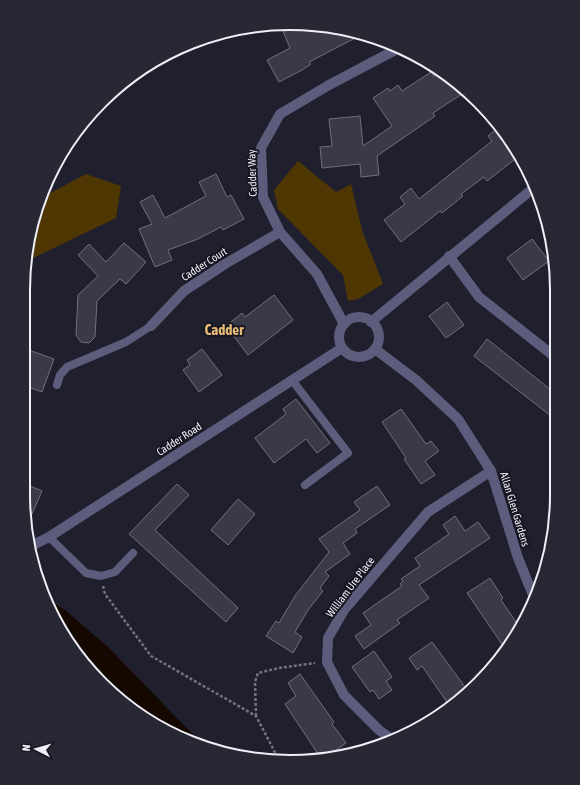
<svg xmlns="http://www.w3.org/2000/svg" width="580" height="785" viewBox="0 0 580 785" font-family="'Asap Condensed',sans-serif">
<style>
.green{fill:#4f3704}
.water{fill:#150800}
.building{fill:#3a3948;stroke:#706f7f}
.lines{fill:none;stroke-linecap:round;stroke-linejoin:round}
.path{stroke:#73727e;stroke-width:2.5;stroke-dasharray:3 2;stroke-linecap:butt}
.service{stroke:#5e5c7c;stroke-width:8}
.minor{stroke:#5e5c7c;stroke-width:10}
.labels{text-anchor:middle;dominant-baseline:central;stroke-width:4;stroke-linejoin:round;paint-order:stroke}
.street-label{font-size:11px;fill:#efeff8;stroke:#171623}
.district-label{font-size:15px;font-weight:bold;fill:#e5ba75;stroke:#171623}
.rim{fill:none;stroke:#efeff8;stroke-width:2}
</style>
<rect width="100%" height="100%" fill="#201f2d"/>
<!-- green -->
<g class="green">
<path d="M 298,161 L 336,192 L 351,184 L 362,230 L 383,284 L 358,299 L 348,301 L 343,275 L 278,209 L 274,190 Z"/>
<path d="M 86,174 L 121,186 L 116,218 L 25,262 L 32,221 L 43,197 Z"/>
</g>
<!-- water -->
<path class="water" d="M 48,600 L 65,610 L 108,647 L 202,744 L 172,735 L 114,696 L 68,643 Z"/>
<!-- building -->
<g class="building">
<path d="M 280,24 L 325,25 L 363,34 L 309,62 L 311,64 L 302,70 L 279,82 L 267,60 L 290,48 Z"/>
<path d="M 431,72 L 434,76 L 441,72 L 452,79 L 462,94 L 433,113 L 435,116 L 377,156 L 379,175 L 361,177 L 360,164 L 322,168 L 320,147 L 332,146 L 329,119 L 360,116 L 363,146 L 392,126 L 373,98 L 388,88 L 390,91 L 398,85 L 402,91 Z"/>
<path d="M 500,126 L 519,156 L 487,181 L 484,177 L 461,194 L 463,196 L 442,213 L 440,211 L 401,242 L 384,220 L 405,204 L 400,197 L 411,188 L 419,199 L 492,141 L 488,136 Z"/>
<path d="M 216,174 L 227,197 L 231,195 L 244,219 L 223,230 L 221,227 L 198,239 L 168,250 L 172,260 L 155,267 L 139,229 L 152,224 L 140,202 L 153,195 L 165,218 L 206,196 L 199,182 Z"/>
<path d="M 532,239 L 549,261 L 523,280 L 507,258 Z"/>
<path d="M 124,243 L 146,262 L 126,284 L 120,279 L 97,301 L 95,337 L 89,343 L 81,342 L 76,335 L 78,295 L 98,276 L 78,255 L 89,244 L 106,262 Z"/>
<path d="M 274,295 L 293,320 L 248,355 L 226,326 L 242,313 L 245,317 Z"/>
<path d="M 447,302 L 464,325 L 446,338 L 429,316 Z"/>
<path d="M 487,339 L 556,394 L 556,420 L 474,356 Z"/>
<path d="M 23,348 L 54,359 L 42,392 L 23,385 Z"/>
<path d="M 202,349 L 222,375 L 199,392 L 183,370 L 190,365 L 187,360 Z"/>
<path d="M 296,399 L 330,443 L 317,453 L 306,439 L 274,463 L 255,438 L 286,414 L 283,409 Z"/>
<path d="M 401,409 L 426,444 L 431,441 L 439,451 L 425,461 L 435,475 L 421,484 L 404,459 L 406,458 L 382,422 Z"/>
<path d="M 23,483 L 42,491 L 27,525 L 23,495 Z"/>
<path d="M 177,484 L 189,495 L 155,530 L 238,608 L 226,622 L 129,534 Z"/>
<path d="M 377,486 L 390,505 L 355,529 L 357,533 L 343,543 L 350,554 L 325,572 L 329,576 L 320,588 L 323,591 L 308,610 L 295,632 L 302,637 L 293,653 L 266,636 L 276,621 L 279,623 L 295,596 L 329,552 L 319,539 L 360,510 L 354,502 Z"/>
<path d="M 238,499 L 255,514 L 228,545 L 211,530 Z"/>
<path d="M 455,516 L 465,531 L 478,522 L 490,538 L 419,585 L 429,598 L 397,620 L 400,623 L 364,649 L 355,636 L 371,625 L 363,613 L 402,586 L 400,584 L 403,581 L 401,579 L 420,566 L 415,558 L 449,534 L 443,525 Z"/>
<path d="M 490,578 L 503,598 L 501,600 L 520,628 L 506,650 L 467,593 Z"/>
<path d="M 432,642 L 468,691 L 451,708 L 422,666 L 417,670 L 409,658 Z"/>
<path d="M 374,651 L 392,677 L 386,681 L 392,690 L 379,699 L 373,690 L 370,692 L 352,667 Z"/>
<path d="M 300,674 L 334,722 L 332,724 L 346,743 L 322,760 L 285,704 L 296,696 L 288,683 Z"/>
</g>
<g class="lines">
<!-- path -->
<g class="path">
<path d="M 103,586 L 105,594 L 151,656 L 256,716 L 279,760"/>
<path d="M 256,716 L 255,682 L 258,673 L 279,668 L 315,663"/>
</g>
<!-- service -->
<g class="service">
<path d="M 292,380 L 348,453 L 305,485"/>
<path d="M 57,385 L 60,375 L 67,367 L 126,342 L 151,326"/>
<path d="M 49,537 L 86,573 L 101,576 L 115,572 L 133,553"/>
</g>
<!-- minor -->
<g class="minor">
<path d="M 449,256 L 479,297 L 555,357"/>
<circle cx="359" cy="337" r="20"/>
<path d="M 371,322 L 536,186"/>
<path d="M 344,324 L 317,274 L 280,232 L 263,197 L 261,148 L 280,114 L 329,85 L 399,48"/>
<path d="M 151,326 L 184,291 L 225,264 L 280,232"/>
<path d="M 375,349 L 416,380 L 458,419 L 491,471 L 518,558 L 535,600"/>
<path d="M 30,550 L 35,544 L 49,537 L 342,348"/>
<path d="M 394,741 L 379,730 L 344,695 L 327,662 L 328,638 L 344,610 L 428,512 L 491,471"/>
</g>
</g>
<g class="labels">
<!-- street labels -->
<g class="street-label">
<text transform="translate(252 173) rotate(-92)">Cadder Way</text>
<text transform="translate(204 264) rotate(-33)">Cadder Court</text>
<text transform="translate(179 439) rotate(-33)">Cadder Road</text>
<text transform="translate(515 509) rotate(73)">Allan Glen Gardens</text>
<text transform="translate(350 587) rotate(-53)">William Ure Place</text>
</g>
<!-- district labels -->
<g class="district-label">
<text x="224" y="329">Cadder</text>
</g>
</g>
<!-- crop -->
<path d="M0 0H580V785H0ZM290 30H290A260 260 0 0 1 550 290V495A260 260 0 0 1 290 755H290A260 260 0 0 1 30 495V290A260 260 0 0 1 290 30Z" fill="#282734" fill-rule="evenodd"/>
<path class="rim" d="M290 30H290A260 260 0 0 1 550 290V495A260 260 0 0 1 290 755H290A260 260 0 0 1 30 495V290A260 260 0 0 1 290 30Z"/>
<!-- north arrow -->
<g transform="translate(36 749) rotate(276)" stroke="#171623" stroke-width="3" paint-order="stroke">
<path d="M0-3L7 15L0 10L-7 15Z" fill="#efeff8"/>
<text y="-6" font-size="11" font-weight="bold" text-anchor="middle" fill="#efeff8">N</text>
</g>
</svg>
